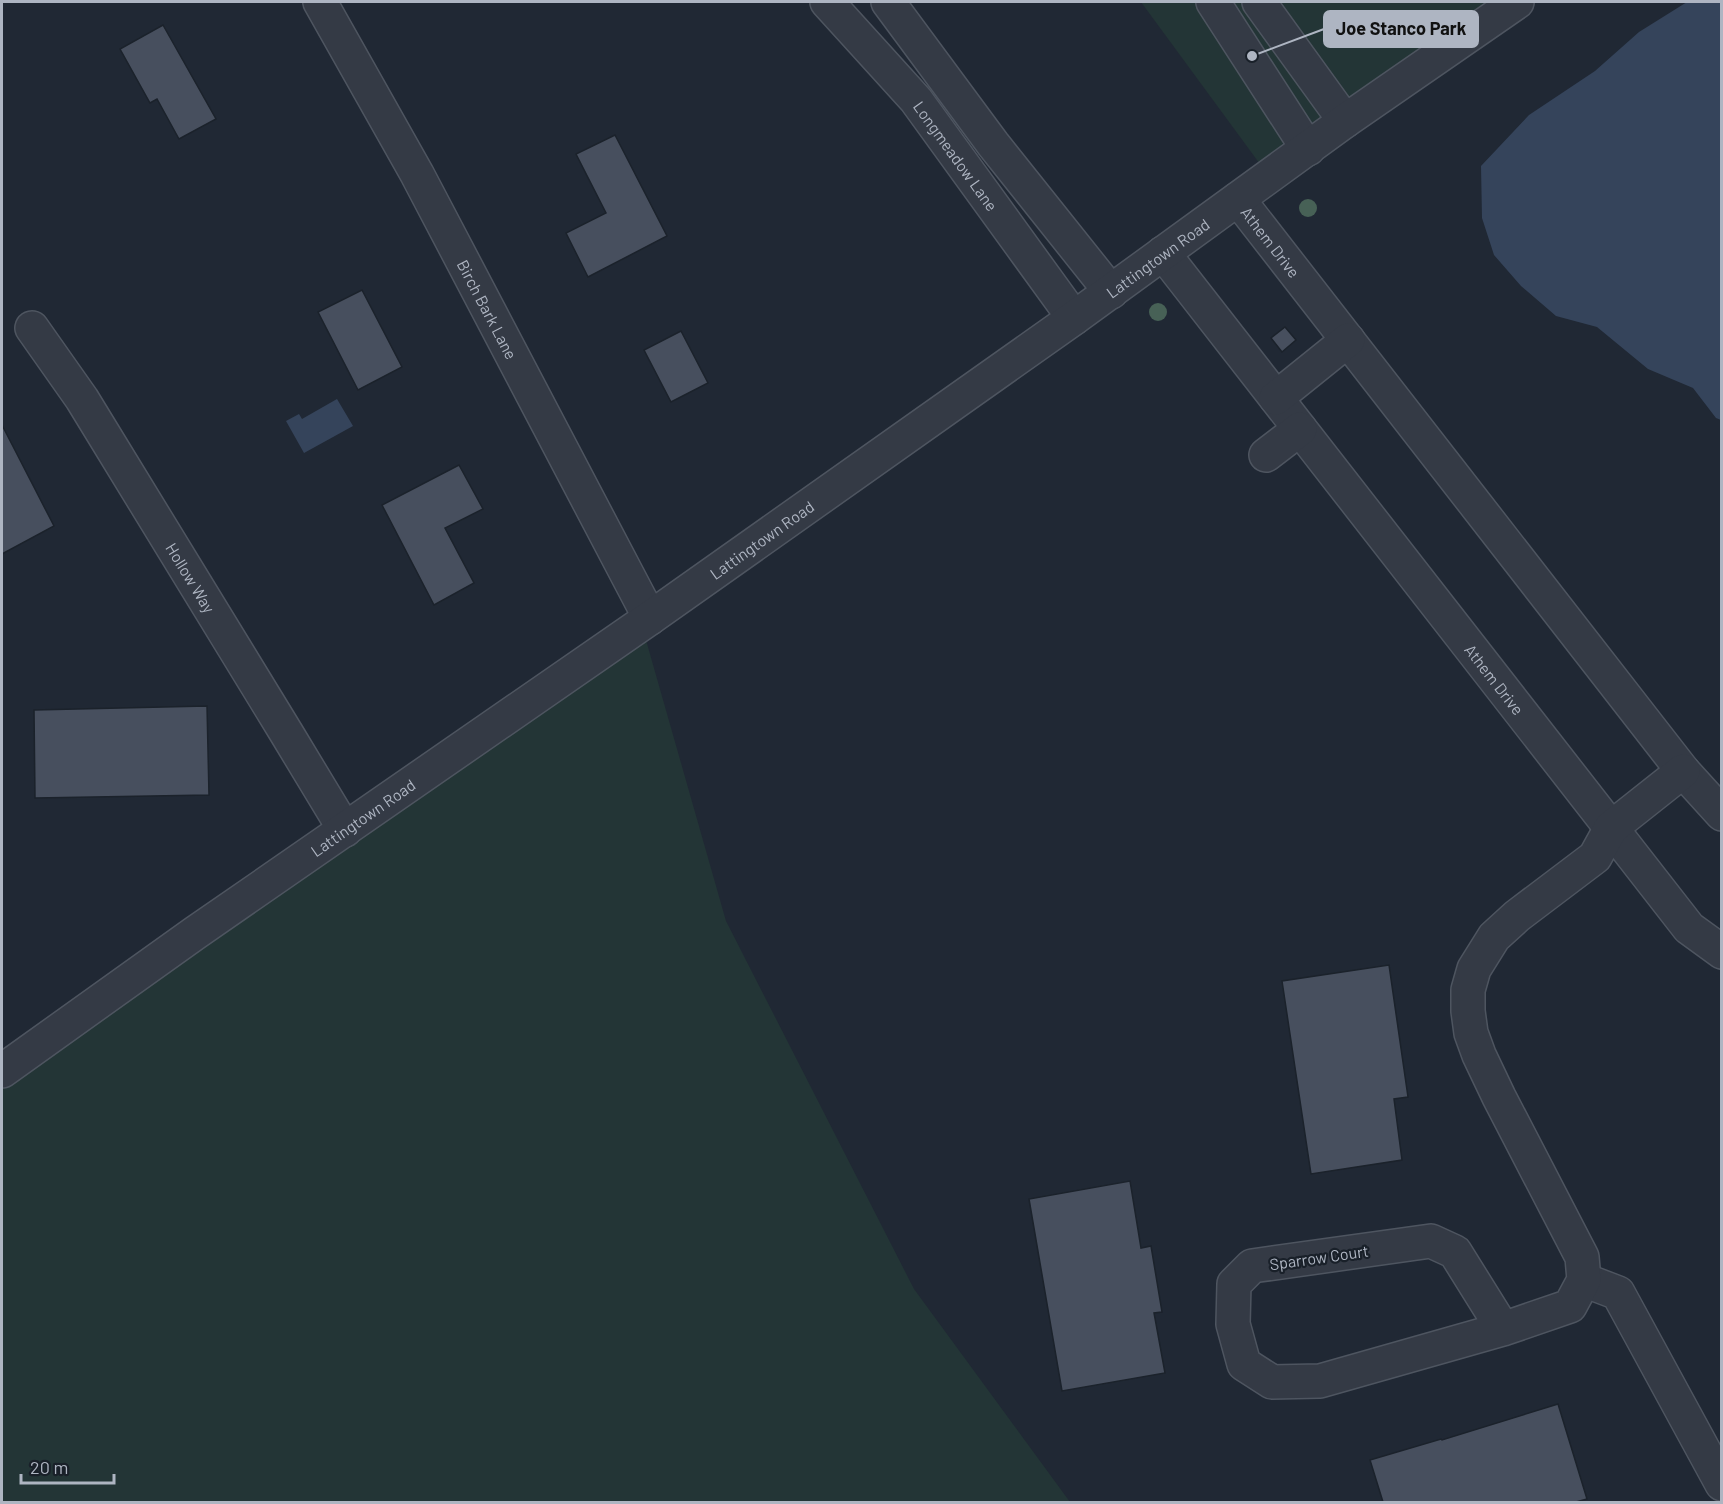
<svg xmlns="http://www.w3.org/2000/svg" width="1723" height="1504" viewBox="0 0 1723 1504" font-family="Barlow,sans-serif">
<style>
.green{fill:#233536}
.water{fill:#35445b}
.building{fill:#474f5e;stroke:#1b222b;stroke-width:1.5}
.lines{fill:none;stroke-linecap:round;stroke-linejoin:round}
.minor-casing{stroke:#4e5560;stroke-width:36}
.minor{stroke:#343a45;stroke-width:33}
.tree{fill:#476156}
.labels{text-anchor:middle;dominant-baseline:central;stroke-width:4.5;stroke-linejoin:round;paint-order:stroke}
.street-label{font-size:16px;fill:#aeb5c2;stroke:#192029}
.leader{fill:none;stroke:#aeb5c2;stroke-width:2}
.callout-dot{fill:#aeb5c2;stroke:#192029;stroke-width:2}
.callout{fill:#aeb5c2;stroke:#aeb5c2;stroke-width:2}
.callout-label{font-size:18px;text-anchor:middle;font-weight:bold;fill:#111}
</style>
<rect width="100%" height="100%" fill="#202834"/>
<!-- green -->
<g class="green">
<path d="M 1141,2 L 1512,2 L 1268,175 Z"/>
<path d="M 642,626 L 726,921 L 914,1289 L 1070,1502 L 2,1502 L 2,1083 Z"/>
</g>
<!-- water -->
<g class="water">
<path d="M 1687,2 L 1721,2 L 1721,420 L 1716,418 L 1693,388 L 1648,369 L 1597,327 L 1556,316 L 1521,286 L 1494,255 L 1482,218 L 1481,166 L 1529,115 L 1595,71 L 1639,32 Z"/>
<path d="M 337,399 L 353,426 L 304,453 L 286,421 L 299,414 L 302,419 Z"/>
</g>
<!-- building -->
<g class="building">
<path d="M 163,25 L 216,119 L 179,139 L 157,99 L 150,103 L 120,49 Z"/>
<path d="M 615,135 L 667,236 L 588,277 L 566,233 L 606,213 L 576,154 Z"/>
<path d="M 362,290 L 402,367 L 358,390 L 318,312 Z"/>
<path d="M 1285,327 L 1296,340 L 1282,352 L 1271,338 Z"/>
<path d="M 681,331 L 708,383 L 671,402 L 644,350 Z"/>
<path d="M 2,425 L 54,526 L 2,554 Z"/>
<path d="M 459,465 L 483,509 L 445,528 L 474,583 L 434,605 L 382,505 Z"/>
<path d="M 207,706 L 209,795 L 35,798 L 34,710 Z"/>
<path d="M 1389,965 L 1408,1097 L 1394,1099 L 1402,1160 L 1311,1174 L 1282,981 Z"/>
<path d="M 1130,1181 L 1141,1248 L 1151,1246 L 1162,1312 L 1154,1313 L 1165,1373 L 1062,1391 L 1029,1199 Z"/>
<path d="M 1558,1404 L 1587,1499 L 1576,1502 L 1383,1502 L 1370,1460 L 1441,1439 L 1442,1440 Z"/>
</g>
<g class="lines">
<!-- minor casing -->
<g class="minor-casing">
<g id="minor">
<path id="s1" d="M 320,2 L 417,174 L 650,618"/>
<path id="s2" d="M 827,2 L 916,100 L 1074,318"/>
<path d="M 888,2 L 993,144 L 1111,292"/>
<path d="M 1213,2 L 1308,149"/>
<path d="M 1259,2 L 1345,121"/>
<path id="s3" d="M 1238,199 L 1683,771 L 1722,814"/>
<path id="s4" d="M 1163,253 L 1689,928 L 1722,952"/>
<path id="s5" d="M 32,328 L 82,399 L 287,734 L 345,830"/>
<path d="M 1276,398 L 1348,340"/>
<path d="M 1266,455 L 1300,429"/>
<path id="s6" d="M 2,1071 L 195,933 L 650,618 L 1074,318 L 1345,121 L 1517,2"/>
<path d="M 1584,1280 L 1618,1293 L 1722,1484"/>
<path d="M 1503,1329 L 1455,1252 L 1431,1241 L 1252,1266 L 1234,1284 L 1233,1324 L 1244,1364 L 1272,1382 L 1320,1381 L 1503,1329 L 1570,1306 L 1584,1280 L 1582,1257 L 1499,1097 L 1479,1055 L 1471,1033 L 1468,1011 L 1468,990 L 1474,969 L 1494,937 L 1517,916 L 1595,857 L 1611,828 L 1683,771"/>
</g>
</g>
<!-- minor -->
<use href="#minor" class="minor"/>
</g>
<!-- trees -->
<g class="tree">
<circle cx="1308" cy="208" r="9"/>
<circle cx="1158" cy="312" r="9"/>
</g>
<g class="labels">
<!-- street labels -->
<g class="street-label">
<text stroke="none"><textPath href="#s2" startOffset="201">Longmeadow Lane</textPath></text>
<text stroke="none"><textPath href="#s3" startOffset="54">Athem Drive</textPath></text>
<text stroke="none"><textPath href="#s6" startOffset="1413">Lattingtown Road</textPath></text>
<text stroke="none"><textPath href="#s1" startOffset="350">Birch Bark Lane</textPath></text>
<text stroke="none"><textPath href="#s6" startOffset="927">Lattingtown Road</textPath></text>
<text stroke="none"><textPath href="#s5" startOffset="296">Hollow Way</textPath></text>
<text stroke="none"><textPath href="#s4" startOffset="540">Athem Drive</textPath></text>
<text stroke="none"><textPath href="#s6" startOffset="441">Lattingtown Road</textPath></text>
<text transform="translate(1319 1257) rotate(-8)">Sparrow Court</text>
</g>
</g>
<!-- callouts -->
<path class="leader" d="M1252 56L1324 29"/>
<circle class="callout-dot" cx="1252" cy="56" r="6"/>
<rect class="callout" x="1324" y="11" width="154" height="36" rx="6"/>
<g class="callout-label">
<text x="1401" y="35">Joe Stanco Park</text>
</g>
<!-- border -->
<rect width="1723" height="1504" fill="none" stroke="#aeb5c2" stroke-width="6"/>
<!-- scale -->
<path d="M21 1474v9h93v-9" fill="none" stroke="#aeb5c2" stroke-width="3"/>
<text x="30" y="1474" font-size="18" fill="#aeb5c2" stroke="#192029" stroke-width="4.5" paint-order="stroke">20 m</text>
</svg>
